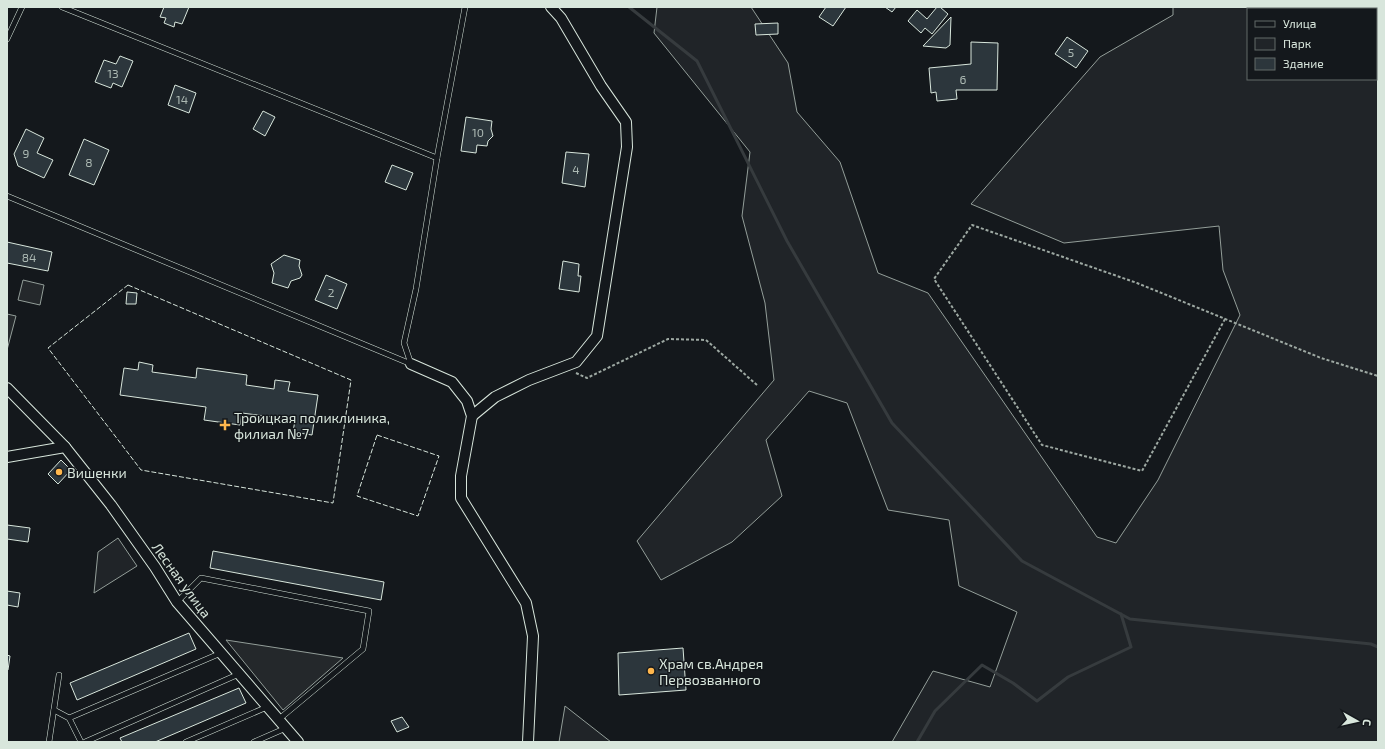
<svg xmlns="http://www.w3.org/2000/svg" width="1385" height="749" viewBox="0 0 1385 749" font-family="'Exo 2',sans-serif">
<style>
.green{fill:#202428;stroke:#939e99;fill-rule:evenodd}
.parking{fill:#24282b;stroke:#939e99}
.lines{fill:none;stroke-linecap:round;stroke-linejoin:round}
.stream{stroke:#363b3e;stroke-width:3}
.building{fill:#2c363c;stroke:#d8e6dc}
.service-casing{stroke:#d8e6dc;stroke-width:6}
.minor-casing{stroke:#d8e6dc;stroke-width:12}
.path{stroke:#9da8a2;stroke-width:2;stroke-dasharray:3 2;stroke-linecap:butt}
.service{stroke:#14181c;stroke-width:5}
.minor{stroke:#14181c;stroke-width:10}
.fence{stroke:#d8e6dc;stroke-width:1;stroke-dasharray:5 2;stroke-linecap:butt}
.poi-dot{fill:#ffb74d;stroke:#14181c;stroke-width:1.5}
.labels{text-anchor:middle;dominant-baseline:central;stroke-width:3;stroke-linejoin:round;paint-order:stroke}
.number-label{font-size:12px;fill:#adbab4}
.poi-label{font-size:14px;fill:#d8e6dc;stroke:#14181c;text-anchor:start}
.street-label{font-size:14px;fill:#d8e6dc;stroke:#14181c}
</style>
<rect width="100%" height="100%" fill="#14181c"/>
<!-- green -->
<g class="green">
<path d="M 657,7 L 751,7 L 788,63 L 797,112 L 840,162 L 878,273 L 928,293 L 1097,537 L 1116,543 L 1158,480 L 1240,315 L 1223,270 L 1219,226 L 1064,243 L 971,204 L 1100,57 L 1173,15 L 1173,7 L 1378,7 L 1378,742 L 892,742 L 933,671 L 990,687 L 1017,612 L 959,586 L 949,520 L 888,510 L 847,403 L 809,391 L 766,440 L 782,496 L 732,542 L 661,580 L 637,541 L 774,380 L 765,303 L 742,216 L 750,152 L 654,33 ZM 1248,9 L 1376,9 L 1376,79 L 1248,79 Z"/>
<path d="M 118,538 L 137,566 L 94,593 L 98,552 Z"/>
<path d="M 565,706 L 611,742 L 559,742 Z"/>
</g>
<!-- parking -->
<g class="parking">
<path d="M 23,280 L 44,285 L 40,305 L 18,300 Z"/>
<path d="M 7,314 L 16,316 L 7,350 Z"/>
<path d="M 226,640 L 343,658 L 283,710 Z"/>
</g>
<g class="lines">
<!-- stream -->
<g class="stream">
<path d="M 629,7 L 697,61 L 787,241 L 892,423 L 1022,561 L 1130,619 L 1371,644 L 1378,647"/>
<path d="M 917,742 L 935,711 L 982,665 L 1013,683 L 1037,701 L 1068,677 L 1131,647 L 1121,614"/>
</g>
</g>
<!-- building -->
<g class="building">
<path d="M 164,7 L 189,7 L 182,24 L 175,22 L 174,27 L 164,23 L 166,18 L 160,17 Z"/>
<path d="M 826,7 L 846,7 L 833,26 L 819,17 Z"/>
<path d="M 885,7 L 896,7 L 892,12 Z"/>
<path d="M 937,7 L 940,7 L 948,14 L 932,34 L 925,28 L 921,33 L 908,21 L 917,10 L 927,19 Z"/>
<path d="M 951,17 L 950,45 L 946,48 L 923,46 Z"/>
<path d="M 778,23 L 778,34 L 756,35 L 755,24 Z"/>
<path d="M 1067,37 L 1088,51 L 1076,68 L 1055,54 Z"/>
<path d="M 971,42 L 998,43 L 997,90 L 956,90 L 957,99 L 937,101 L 936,92 L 931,93 L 929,68 L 971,64 Z"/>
<path d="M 120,56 L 133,61 L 122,87 L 113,83 L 111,88 L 95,82 L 104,60 L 116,64 Z"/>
<path d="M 175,85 L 196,93 L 189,113 L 168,105 Z"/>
<path d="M 263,111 L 275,117 L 265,136 L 253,129 Z"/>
<path d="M 466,117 L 492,121 L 491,129 L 493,136 L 488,141 L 487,146 L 477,145 L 476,153 L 461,151 Z"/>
<path d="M 26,129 L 44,138 L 37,153 L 53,160 L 44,178 L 18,166 L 14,154 Z"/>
<path d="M 84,139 L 109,150 L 94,185 L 69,175 Z"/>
<path d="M 566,152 L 589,154 L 585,187 L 562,183 Z"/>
<path d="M 392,165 L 413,173 L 406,190 L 385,182 Z"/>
<path d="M 7,242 L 52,252 L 48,271 L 7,263 Z"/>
<path d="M 284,255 L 300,260 L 299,266 L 302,275 L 300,278 L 291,281 L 288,288 L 272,283 L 274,273 L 271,264 Z"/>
<path d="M 563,261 L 579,264 L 578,276 L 581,276 L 579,292 L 559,289 Z"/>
<path d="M 326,275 L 347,284 L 337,309 L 315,300 Z"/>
<path d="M 127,292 L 137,293 L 136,304 L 126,304 Z"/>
<path d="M 139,362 L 153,365 L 152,372 L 196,378 L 197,368 L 247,375 L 246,385 L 274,389 L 275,380 L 290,382 L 288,391 L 318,395 L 312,435 L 293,432 L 295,420 L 242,413 L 240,425 L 204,420 L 206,407 L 120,395 L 124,368 L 138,370 Z"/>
<path d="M 61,460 L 71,470 L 58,484 L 48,474 Z"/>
<path d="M 7,525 L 30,528 L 28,542 L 7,539 Z"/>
<path d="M 213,551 L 384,582 L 381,600 L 210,568 Z"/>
<path d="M 7,591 L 20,593 L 18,607 L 7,605 Z"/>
<path d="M 189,633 L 196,649 L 77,700 L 70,683 Z"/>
<path d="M 683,648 L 686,690 L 619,695 L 618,653 Z"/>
<path d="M 7,655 L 10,656 L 8,670 L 7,670 Z"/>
<path d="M 239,688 L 246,703 L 155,742 L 122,742 L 120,738 Z"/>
<path d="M 402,717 L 409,727 L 397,732 L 391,721 Z"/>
</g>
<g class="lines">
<!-- service casing -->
<g class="service-casing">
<g id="service">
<path d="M 62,7 L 437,158"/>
<path d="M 7,39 L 22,7"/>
<path d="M 7,196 L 411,364"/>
<path d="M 411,364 L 404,343 L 416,289 L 437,158 L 465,7"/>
<path d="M 177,602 L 201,578 L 369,611 L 363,649 L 278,720"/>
<path d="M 54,710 L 69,718 L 81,742"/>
<path d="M 69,718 L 221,653"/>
<path d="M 49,742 L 59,675"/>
<path d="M 85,742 L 239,674"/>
<path d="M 186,742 L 267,707"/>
<path d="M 254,742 L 286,728"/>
</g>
</g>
<!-- minor casing -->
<g class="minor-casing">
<g id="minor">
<path d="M 411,364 L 452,382 L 467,401 L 472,416 L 461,476 L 461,498 L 526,603 L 533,636 L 528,742"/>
<path d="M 7,388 L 65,447"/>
<path d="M 472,416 L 495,397 L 529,380 L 576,362 L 597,336 L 627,147 L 626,122 L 601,86 L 561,18 L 551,7"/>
<path d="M 7,457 L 65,447 L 111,505 L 155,567 L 177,602 L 298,742"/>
</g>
</g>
<!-- path -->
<g class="path">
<path d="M 1225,319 L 1142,471 L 1042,445 L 934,279 L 972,225 L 1137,283 L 1321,358 L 1378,376"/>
<path d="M 576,373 L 587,378 L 668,339 L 706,340 L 757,385"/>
</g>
<!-- service -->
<use href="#service" class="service"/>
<!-- minor -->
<use href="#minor" class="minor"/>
<!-- fence -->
<g class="fence">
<path d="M 128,285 L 351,380 L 333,503 L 141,470 L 48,348 Z"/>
<path d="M 377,435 L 439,456 L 418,516 L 357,496 Z"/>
</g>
</g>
<!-- markers -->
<g class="poi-dot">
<path d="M223 419h4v4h4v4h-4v4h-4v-4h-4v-4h4z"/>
<circle cx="59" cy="472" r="4"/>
<circle cx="651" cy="671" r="4"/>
</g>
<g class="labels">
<!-- number labels -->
<g class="number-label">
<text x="1071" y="52">5</text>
<text x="113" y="73">13</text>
<text x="963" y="79">6</text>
<text x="182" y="99">14</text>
<text x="478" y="132">10</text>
<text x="26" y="153">9</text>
<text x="89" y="162">8</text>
<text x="576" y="169">4</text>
<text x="29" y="257">84</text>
<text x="331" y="292">2</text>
</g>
<!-- poi labels -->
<g class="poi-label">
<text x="234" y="417">Троицкая поликлиника,<tspan x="234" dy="16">филиал №7</tspan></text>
<text x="67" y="472">Вишенки</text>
<text x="659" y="663">Храм св.Андрея<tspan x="659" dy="16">Первозванного</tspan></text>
</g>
<!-- street labels -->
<g class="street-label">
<text transform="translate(182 580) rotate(54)">Лесная улица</text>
</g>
</g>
<!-- border -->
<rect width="1385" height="749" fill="none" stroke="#d8e6dc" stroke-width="16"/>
<!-- legend -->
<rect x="1247" y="8" width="130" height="72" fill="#14181c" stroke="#626a69"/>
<rect x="1255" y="21" width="20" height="6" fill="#14181c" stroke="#626a69"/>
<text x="1283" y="28" font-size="12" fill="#d8e6dc">Улица</text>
<rect x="1255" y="38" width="20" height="12" fill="#202428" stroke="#626a69"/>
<text x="1283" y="48" font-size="12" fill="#d8e6dc">Парк</text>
<rect x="1255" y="58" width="20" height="12" fill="#2c363c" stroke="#626a69"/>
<text x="1283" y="68" font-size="12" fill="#d8e6dc">Здание</text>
<!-- north arrow -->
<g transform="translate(1357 721) rotate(98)" stroke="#14181c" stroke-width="3" paint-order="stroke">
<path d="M0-3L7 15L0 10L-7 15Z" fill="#d8e6dc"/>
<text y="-6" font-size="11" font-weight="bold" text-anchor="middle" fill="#d8e6dc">С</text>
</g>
</svg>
